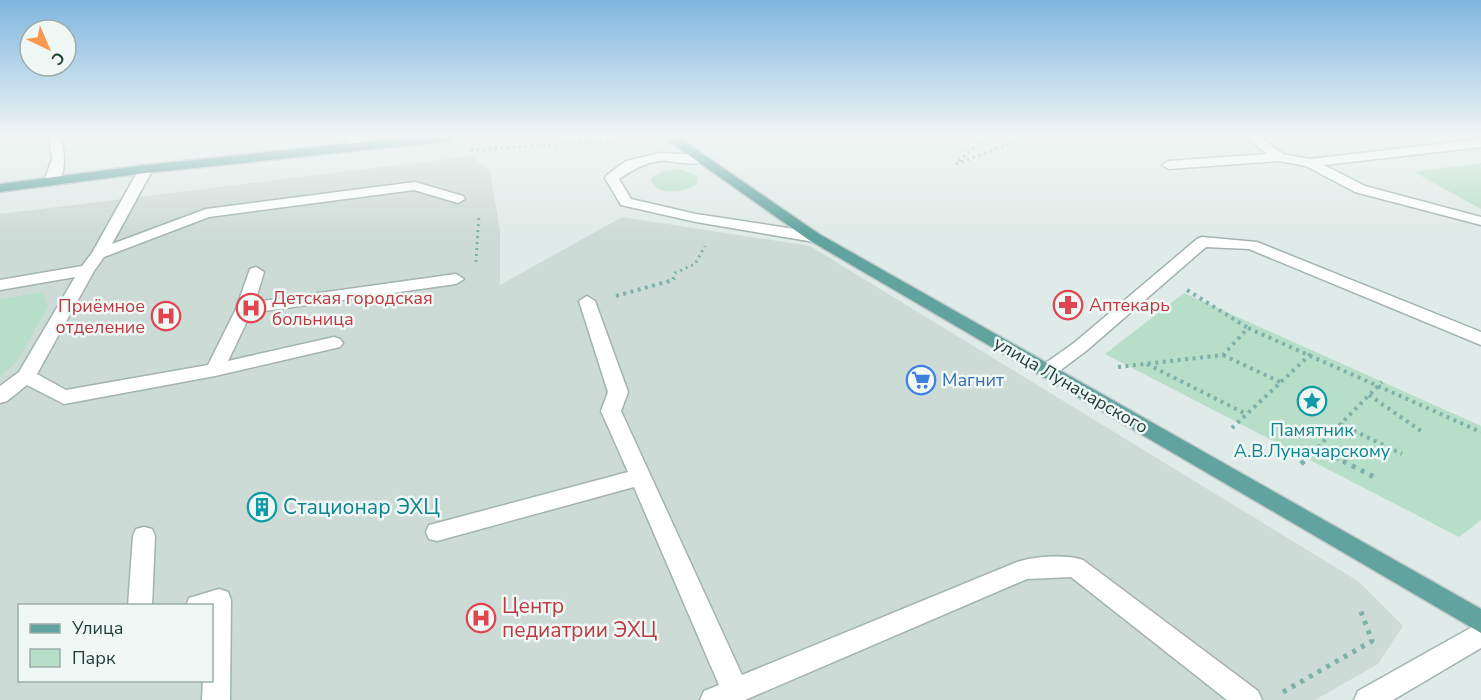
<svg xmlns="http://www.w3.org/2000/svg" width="1481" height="700" viewBox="0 0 1481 700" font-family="'Nunito Sans',sans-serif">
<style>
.built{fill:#cddbd7;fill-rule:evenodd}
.green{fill:#b6dec8}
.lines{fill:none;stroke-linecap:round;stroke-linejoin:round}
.minor-casing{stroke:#a2b3b0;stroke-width:3}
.major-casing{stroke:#c0c8c8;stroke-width:3}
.path-far2{stroke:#7db1aa;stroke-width:3;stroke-dasharray:2 4;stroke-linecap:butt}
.path-far1{stroke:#7db1aa;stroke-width:4;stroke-dasharray:3 4.5;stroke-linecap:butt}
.path{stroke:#7db1aa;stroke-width:5;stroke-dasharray:4 6;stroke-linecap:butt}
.minor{fill:#fff;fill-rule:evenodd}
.major{fill:#61a39e;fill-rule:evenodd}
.labels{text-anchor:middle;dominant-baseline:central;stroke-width:5;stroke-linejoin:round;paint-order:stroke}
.health-label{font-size:18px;fill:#be3a42;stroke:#eff8f5;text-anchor:start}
.shop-label{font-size:18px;fill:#366cbe;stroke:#eff8f5;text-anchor:start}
.street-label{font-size:18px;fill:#1f3c39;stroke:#eff8f5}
.culture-label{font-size:18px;fill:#0d838f;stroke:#eff8f5}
.near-culture-label{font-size:21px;fill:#0d838f;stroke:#eff8f5;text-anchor:start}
.near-health-label{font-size:21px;fill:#be3a42;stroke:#eff8f5;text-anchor:start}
</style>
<rect width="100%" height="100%" fill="#dfebe8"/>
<!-- built -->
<path class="built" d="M 472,156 L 490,172 L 500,231 L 500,285 L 622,217 L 810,246 L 1358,581 L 1403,626 L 1378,664 L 1315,700 L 0,700 L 0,214 ZM 20,606 L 212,606 L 212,680 L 20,680 Z"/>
<!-- green -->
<g class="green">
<path d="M 1481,163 L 1481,209 L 1414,172 Z"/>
<path d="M 679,169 L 698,176 L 697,184 C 686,192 653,198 651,178 L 663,171 Z"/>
<path d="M 43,292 L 48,307 L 17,361 L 0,377 L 0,300 Z"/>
<path d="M 1184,293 L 1481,426 L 1481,520 L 1459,537 L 1105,354 Z"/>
</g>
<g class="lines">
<!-- minor casing -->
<g class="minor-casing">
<g id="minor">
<path d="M 49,137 L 61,137 C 64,151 69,180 51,185 L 44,181 L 52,159 Z"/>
<path d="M 348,137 L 360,137 L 357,149 L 349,149 Z"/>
<path d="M 1246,137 L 1260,137 L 1283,154 L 1310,159 L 1481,139 L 1481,147 L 1324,165 L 1365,186 L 1481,217 L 1481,225 L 1355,192 L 1306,166 L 1279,161 L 1169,169 L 1162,165 L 1169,161 L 1267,154 Z"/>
<path d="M 660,153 L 699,155 L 706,159 C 695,169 672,159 658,161 C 643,164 632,170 619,179 L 631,199 L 696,214 L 814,232 L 822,237 L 814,242 L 696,222 L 621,205 L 605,178 L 607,175 L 626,161 Z"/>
<path d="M 146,165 L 153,169 L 112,244 L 206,209 L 415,182 L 463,196 L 465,199 L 458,203 L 414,190 L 209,217 L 104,257 L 94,271 L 37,374 L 66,390 L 208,365 L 236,309 L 250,269 L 256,267 L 264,272 L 255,302 L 456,274 L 464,279 L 456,284 L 251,313 L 228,361 L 334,337 L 340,339 L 343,343 L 340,347 L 215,376 L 64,404 L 27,385 L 7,401 L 0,403 L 0,386 L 19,372 L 75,277 L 0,290 L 0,280 L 82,266 L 92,253 L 139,169 Z"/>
<path d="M 1202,237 L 1257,242 L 1481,332 L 1481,345 L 1249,249 L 1206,247 L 1086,351 L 1054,375 L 1040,375 L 1038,371 L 1040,367 L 1074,343 L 1197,239 Z"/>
<path d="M 587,296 L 595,301 L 628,392 L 621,411 L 742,675 L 1017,562 C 1034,556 1066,554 1083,560 L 1258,691 L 1262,700 L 1227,700 L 1071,577 L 1027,579 L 745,700 L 700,700 L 704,691 L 719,685 L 634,487 L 437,541 L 429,539 L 426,532 L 429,525 L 437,523 L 628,472 L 601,411 L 608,392 L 579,301 Z"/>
<path d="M 144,527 L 152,529 L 155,536 L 152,606 L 128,606 L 133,536 L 136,529 Z"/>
<path d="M 219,589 L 228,592 L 231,600 L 230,700 L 202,700 L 203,680 L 212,680 L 212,606 L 186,606 L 189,598 Z"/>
<path d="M 1481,622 L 1481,648 L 1393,700 L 1354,700 L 1358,691 Z"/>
</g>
</g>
<!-- major casing -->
<g class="major-casing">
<g id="major">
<path d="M 411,137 L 455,137 L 449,141 L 146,173 L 0,192 L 0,184 L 146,165 Z"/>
<path d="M 663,137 L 678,137 L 819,234 L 1481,609 L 1481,633 L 809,240 Z"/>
</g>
</g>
<!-- path-far2 -->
<g class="path-far2">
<path d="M 591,137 L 593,142 L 613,142"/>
<path d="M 471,150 L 593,142"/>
<path d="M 959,161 L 985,137"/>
<path d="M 956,164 L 1028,137"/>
<path d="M 476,262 L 479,215"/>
<path d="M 673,279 L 675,273 L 695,264 L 705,246"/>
</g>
<!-- path-far1 -->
<g class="path-far1">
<path d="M 1187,290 L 1248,328"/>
<path d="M 616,296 L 673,280 L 674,278"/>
<path d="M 1223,355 L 1280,382"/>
<path d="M 1147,364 L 1246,414"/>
<path d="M 1118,367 L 1223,355 L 1248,328 L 1481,432"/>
<path d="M 1369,395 L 1424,433"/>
<path d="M 1340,424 L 1402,454"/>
<path d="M 1232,428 L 1314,351"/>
<path d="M 1316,448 L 1346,463"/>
<path d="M 1302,463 L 1382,382"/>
</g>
<!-- path -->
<g class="path">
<path d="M 1343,461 L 1378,479"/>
<path d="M 1301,464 L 1304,461"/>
<path d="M 1283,692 L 1372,641 L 1360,609"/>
</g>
<!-- minor -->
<use href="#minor" class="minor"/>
<!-- major -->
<use href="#major" class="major"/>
</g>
<!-- sky -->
<linearGradient id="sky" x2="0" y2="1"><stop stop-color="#7fb6e0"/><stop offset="0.58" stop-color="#f1f6f5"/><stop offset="1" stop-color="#f1f6f5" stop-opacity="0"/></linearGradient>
<rect width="1481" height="235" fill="url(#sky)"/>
<!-- icons -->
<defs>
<g id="pharmacy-ring" transform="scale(1.5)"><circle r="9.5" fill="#eff8f5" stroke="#e0444e" stroke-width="1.5"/><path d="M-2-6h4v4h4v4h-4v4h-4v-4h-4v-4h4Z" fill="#e0444e"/></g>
<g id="hospital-ring" transform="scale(1.5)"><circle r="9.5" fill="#eff8f5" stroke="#e0444e" stroke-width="1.5"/><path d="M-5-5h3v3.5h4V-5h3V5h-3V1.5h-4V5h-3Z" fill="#e0444e"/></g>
<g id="supermarket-ring" transform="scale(1.5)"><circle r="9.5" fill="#eff8f5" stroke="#3f7fe0" stroke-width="1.5"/><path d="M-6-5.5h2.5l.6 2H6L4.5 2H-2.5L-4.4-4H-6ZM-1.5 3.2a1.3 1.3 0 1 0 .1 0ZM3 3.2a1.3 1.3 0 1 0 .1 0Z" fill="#3f7fe0"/></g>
<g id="sight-ring" transform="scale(1.5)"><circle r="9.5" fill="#eff8f5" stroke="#0f9aa8" stroke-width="1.5"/><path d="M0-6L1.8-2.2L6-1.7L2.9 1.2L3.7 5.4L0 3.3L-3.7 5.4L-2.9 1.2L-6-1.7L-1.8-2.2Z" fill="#0f9aa8"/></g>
<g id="building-ring" transform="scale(1.5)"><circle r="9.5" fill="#eff8f5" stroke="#0f9aa8" stroke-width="1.5"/><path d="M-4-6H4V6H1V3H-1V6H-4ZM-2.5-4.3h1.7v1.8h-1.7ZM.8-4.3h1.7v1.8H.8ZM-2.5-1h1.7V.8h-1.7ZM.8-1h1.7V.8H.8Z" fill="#0f9aa8"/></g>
</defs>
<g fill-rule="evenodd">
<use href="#pharmacy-ring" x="1068" y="305"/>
<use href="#hospital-ring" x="251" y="308"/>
<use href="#hospital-ring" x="166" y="316"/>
<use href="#supermarket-ring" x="921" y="380"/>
<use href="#sight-ring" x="1312" y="401"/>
<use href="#building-ring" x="262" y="507"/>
<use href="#hospital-ring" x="481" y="618"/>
</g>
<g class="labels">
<!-- health labels -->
<g class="health-label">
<text x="272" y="298">Детская городская<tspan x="272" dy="21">больница</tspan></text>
<text x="1089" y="305">Аптекарь</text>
<text x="145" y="306" text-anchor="end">Приёмное<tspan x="145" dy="21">отделение</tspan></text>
</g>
<!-- shop labels -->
<g class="shop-label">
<text x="942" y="380">Магнит</text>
</g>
<!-- street labels -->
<g class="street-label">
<text transform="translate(1071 385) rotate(30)">улица Луначарского</text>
</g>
<!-- culture labels -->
<g class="culture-label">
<text x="1312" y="430">Памятник<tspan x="1312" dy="21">А.В.Луначарскому</tspan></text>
</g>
<!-- near-culture labels -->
<g class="near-culture-label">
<text x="283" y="507">Стационар ЭХЦ</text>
</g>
<!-- near-health labels -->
<g class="near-health-label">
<text x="502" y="606">Центр<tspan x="502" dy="24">педиатрии ЭХЦ</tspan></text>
</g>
</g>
<!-- legend -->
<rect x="18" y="604" width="195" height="78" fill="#eff8f5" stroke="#9cadaa" stroke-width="1.5"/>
<rect x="30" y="624" width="30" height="9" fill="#61a39e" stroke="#9cadaa" stroke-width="1.5"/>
<text x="72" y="634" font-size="18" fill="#1f3c39">Улица</text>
<rect x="30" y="649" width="30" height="18" fill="#b6dec8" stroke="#9cadaa" stroke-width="1.5"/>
<text x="72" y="664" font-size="18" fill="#1f3c39">Парк</text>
<!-- north arrow -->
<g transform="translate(48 48) rotate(136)"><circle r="28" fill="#eff8f5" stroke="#9cadaa" stroke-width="1.5"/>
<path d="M0-4.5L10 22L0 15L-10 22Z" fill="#f9984f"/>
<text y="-9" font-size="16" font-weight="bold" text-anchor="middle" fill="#1f3c39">С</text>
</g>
</svg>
